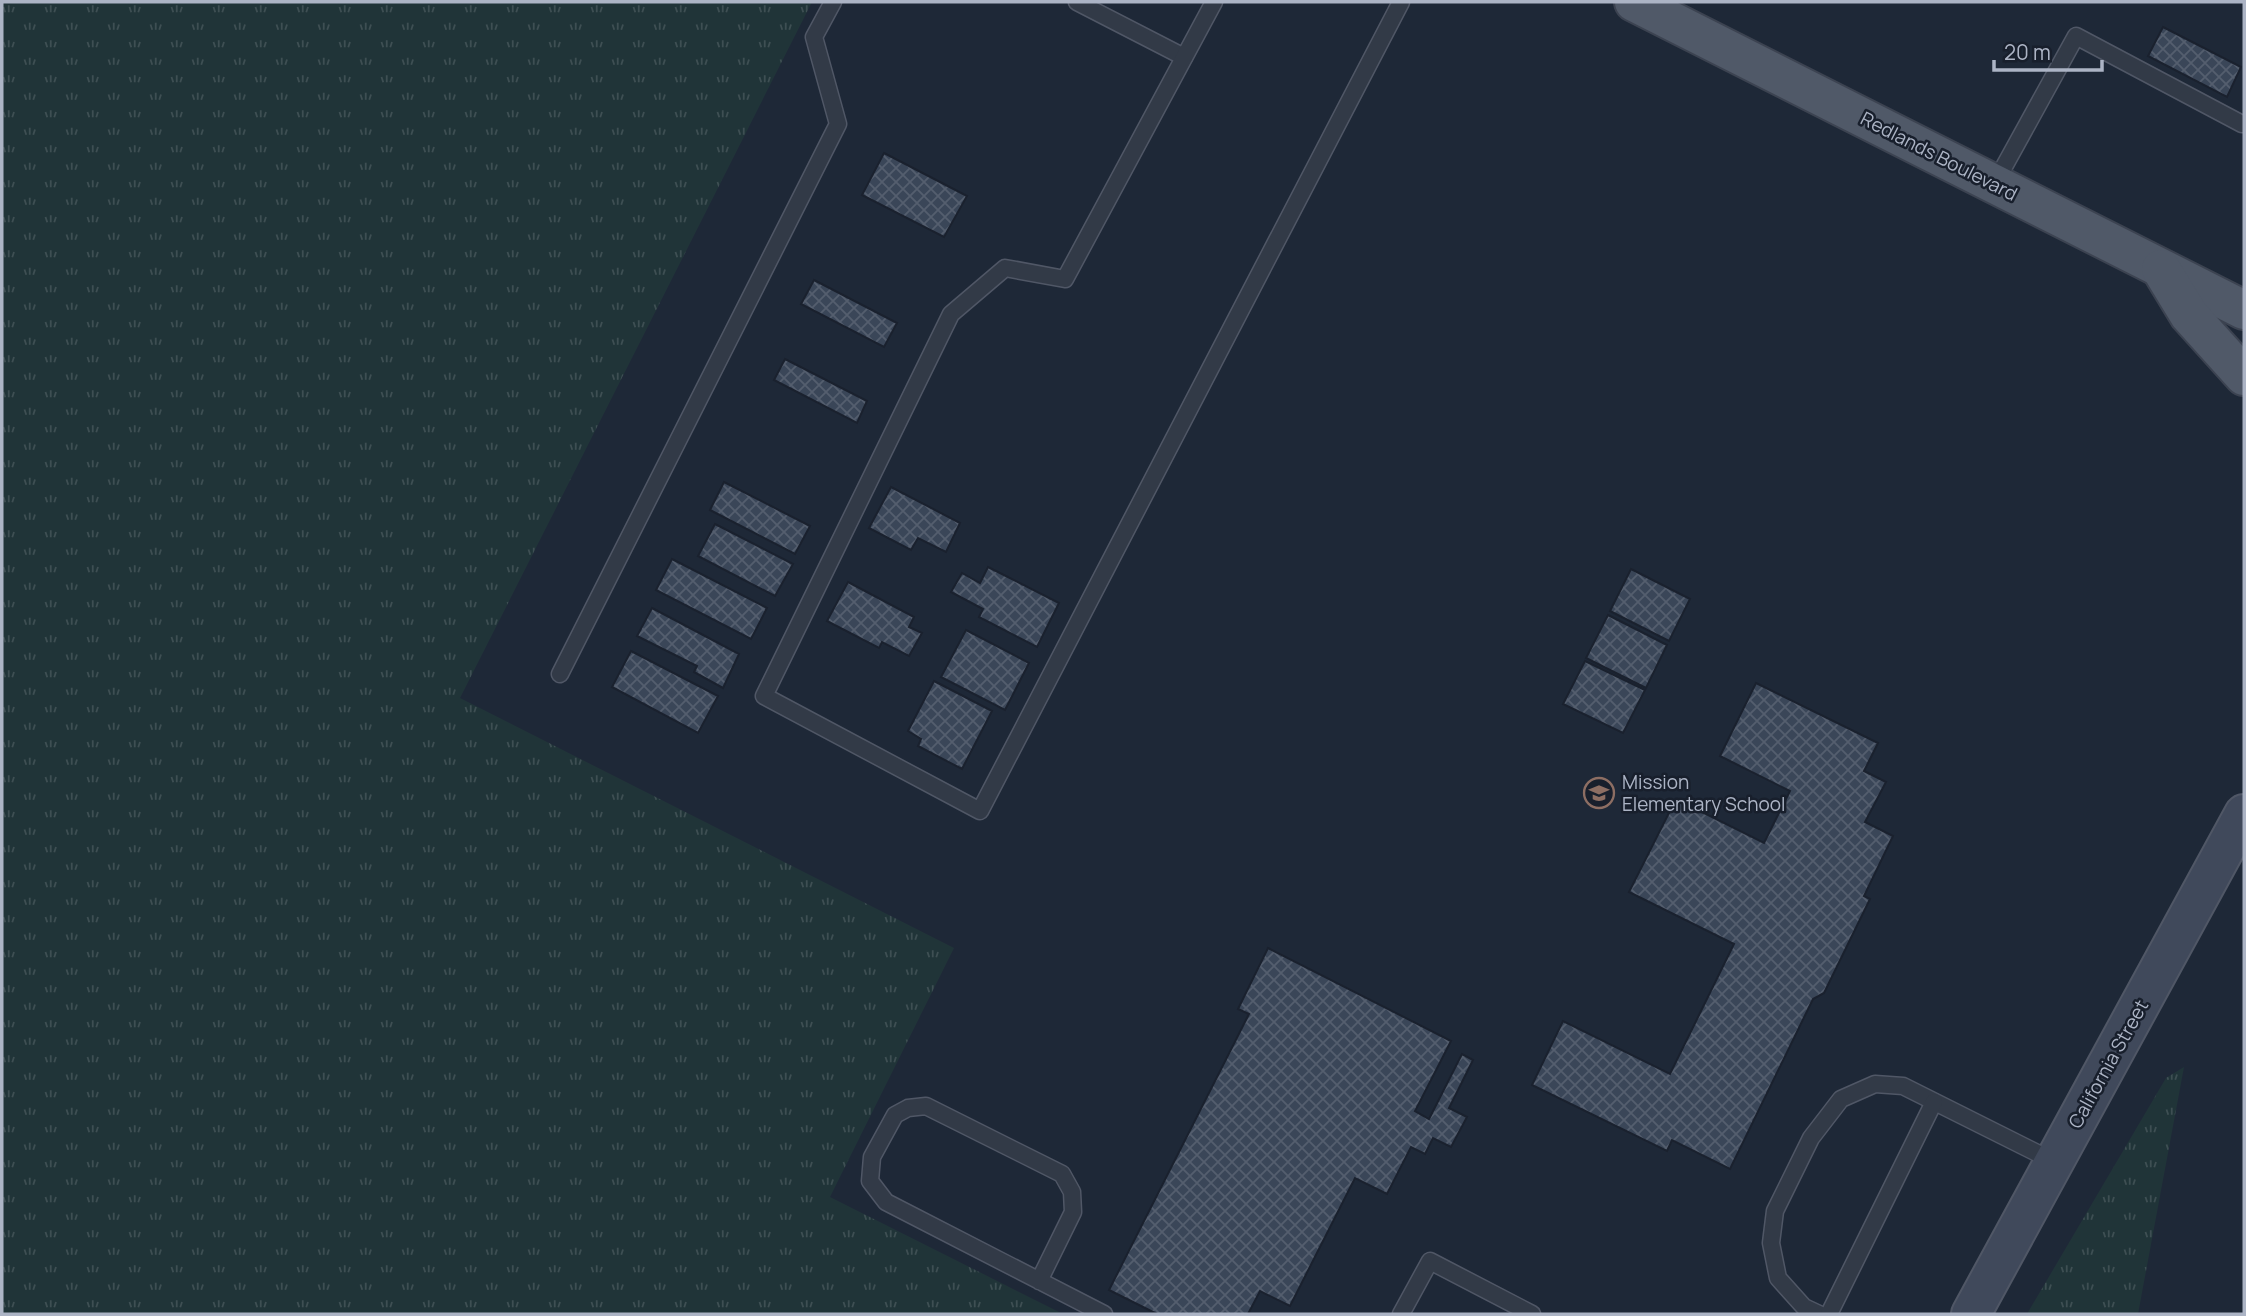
<svg xmlns="http://www.w3.org/2000/svg" width="2246" height="1316" viewBox="0 0 2246 1316" font-family="Manrope,sans-serif">
<style>
.grass{fill:url(#grass-tufts)}
.building{fill:url(#building-cross-hatch);stroke:#1a212e;stroke-width:2}
.lines{fill:none;stroke-linecap:round;stroke-linejoin:round}
.lane-casing{stroke:#505766;stroke-width:19}
.secondary-casing{stroke:#505766;stroke-width:42}
.primary-casing{stroke:#3c4351;stroke-width:42}
.lane{stroke:#323a47;stroke-width:16}
.secondary{stroke:#40495b;stroke-width:38}
.primary{stroke:#505968;stroke-width:38}
.labels{text-anchor:middle;dominant-baseline:central;stroke-width:5;stroke-linejoin:round;paint-order:stroke}
.street-label{font-size:19px;fill:#acb4c5;stroke:#181f2c}
.poi-label{font-size:19px;fill:#acb4c5;stroke:#181f2c;text-anchor:start}
</style>
<defs>
<pattern id="grass-tufts" width="24" height="20" patternUnits="userSpaceOnUse" patternTransform="scale(1.75)"><rect width="24" height="20" fill="#203438"/><path d="M3 7l-1-3M5 7V3M7 7l1-3M15 17l-1-3M17 17v-4M19 17l1-3" fill="none" stroke="#3e4f53"/></pattern>
<pattern id="building-cross-hatch" width="8" height="8" patternUnits="userSpaceOnUse" patternTransform="scale(1.75)"><rect width="8" height="8" fill="#3a4658"/><path d="M0 0l8 8M0 8l8-8" fill="none" stroke="#545e6e"/></pattern>
</defs>
<rect width="100%" height="100%" fill="#1e2837"/>
<!-- grass -->
<g class="grass">
<path d="M 2,2 L 812,2 L 460,698 L 954,948 L 830,1197 L 1063,1314 L 2,1314 Z"/>
<path d="M 2184,1067 L 2138,1314 L 2027,1314 L 2166,1078 Z"/>
</g>
<!-- building -->
<g class="building">
<path d="M 2163,27 L 2241,67 L 2227,97 L 2148,56 Z"/>
<path d="M 884,153 L 967,196 L 944,237 L 862,195 Z"/>
<path d="M 814,280 L 897,323 L 884,347 L 801,304 Z"/>
<path d="M 785,359 L 867,401 L 857,423 L 774,380 Z"/>
<path d="M 724,482 L 810,526 L 795,554 L 710,510 Z"/>
<path d="M 891,487 L 960,523 L 946,552 L 918,538 L 911,550 L 869,528 Z"/>
<path d="M 715,524 L 793,564 L 775,596 L 698,556 Z"/>
<path d="M 672,559 L 767,608 L 751,639 L 656,590 Z"/>
<path d="M 988,567 L 1059,603 L 1037,647 L 979,617 L 983,609 L 951,592 L 962,573 L 980,583 Z"/>
<path d="M 1631,569 L 1690,599 L 1669,641 L 1610,611 Z"/>
<path d="M 848,582 L 914,617 L 909,627 L 922,633 L 909,656 L 882,642 L 879,648 L 827,621 Z"/>
<path d="M 652,608 L 739,654 L 723,688 L 694,672 L 697,666 L 637,636 Z"/>
<path d="M 1608,615 L 1667,645 L 1646,688 L 1586,658 Z"/>
<path d="M 966,630 L 1029,663 L 1005,710 L 941,677 Z"/>
<path d="M 631,651 L 718,696 L 698,733 L 612,687 Z"/>
<path d="M 1585,661 L 1645,690 L 1623,733 L 1563,704 Z"/>
<path d="M 934,681 L 992,711 L 962,769 L 918,746 L 921,739 L 908,731 Z"/>
<path d="M 1756,683 L 1878,743 L 1864,771 L 1886,782 L 1865,822 L 1893,836 L 1864,896 L 1870,899 L 1824,993 L 1813,999 L 1730,1169 L 1672,1140 L 1667,1151 L 1532,1085 L 1563,1021 L 1670,1074 L 1734,944 L 1629,892 L 1676,799 L 1764,843 L 1790,791 L 1720,756 Z"/>
<path d="M 1268,948 L 1451,1041 L 1415,1111 L 1429,1119 L 1462,1054 L 1473,1060 L 1449,1108 L 1467,1117 L 1451,1147 L 1433,1138 L 1425,1154 L 1411,1147 L 1387,1194 L 1355,1178 L 1290,1306 L 1260,1291 L 1248,1314 L 1157,1314 L 1109,1290 L 1249,1014 L 1238,1009 Z"/>
</g>
<g class="lines">
<!-- lane casing -->
<g class="lane-casing">
<g id="lane">
<path d="M 1077,2 L 1184,57"/>
<path d="M 1214,2 L 1065,279 L 1005,268 L 951,314 L 764,696 L 980,811 L 1401,2"/>
<path d="M 1995,183 L 2076,36 L 2242,124 L 2244,124"/>
<path d="M 560,674 L 838,124 L 814,37 L 833,2"/>
<path d="M 1039,1281 L 1073,1212 L 1072,1192 L 1062,1174 L 926,1106 L 908,1108 L 895,1115 L 872,1157 L 870,1181 L 886,1202 L 1104,1314"/>
<path d="M 1401,1314 L 1430,1261 L 1532,1314"/>
<path d="M 1819,1314 L 1804,1307 L 1778,1278 L 1771,1243 L 1775,1211 L 1811,1138 L 1841,1099 L 1875,1084 L 1903,1086 L 2055,1162"/>
<path d="M 1829,1314 L 1934,1102"/>
</g>
</g>
<!-- secondary casing -->
<g class="secondary-casing">
<path id="secondary" d="M 1971,1314 L 2244,814"/>
</g>
<!-- primary casing -->
<g class="primary-casing">
<g id="primary">
<path d="M 1634,2 L 2244,310"/>
<path d="M 2161,269 L 2189,315 L 2244,376"/>
</g>
</g>
<!-- lane -->
<use href="#lane" class="lane"/>
<!-- secondary -->
<use href="#secondary" class="secondary"/>
<!-- primary -->
<use href="#primary" class="primary"/>
</g>
<!-- icons -->
<defs>
<g id="school-ring" transform="scale(1.575)"><circle r="9.5" fill="#181f2c" stroke="#8d6e63" stroke-width="1.5"/><path d="M0-5L7-2L0 1L-7-2ZM-4 1L0 2.5L4 1V4Q0 6-4 4Z" fill="#8d6e63"/></g>
</defs>
<g fill-rule="evenodd">
<use href="#school-ring" x="1599" y="793"/>
</g>
<g class="labels">
<!-- street labels -->
<g class="street-label">
<text transform="translate(1939 156) rotate(27)">Redlands Boulevard</text>
<text transform="translate(2108 1064) rotate(-61)">California Street</text>
</g>
<!-- poi labels -->
<g class="poi-label">
<text x="1622" y="782">Mission<tspan x="1622" dy="22">Elementary School</tspan></text>
</g>
</g>
<!-- border -->
<rect width="2246" height="1316" fill="none" stroke="#acb4c5" stroke-width="7"/>
<!-- scale -->
<path d="M1994 60v10h108v-10" fill="none" stroke="#acb4c5" stroke-width="3.5"/>
<text x="2004" y="60" font-size="21" fill="#acb4c5" stroke="#181f2c" stroke-width="5" paint-order="stroke">20 m</text>
</svg>
